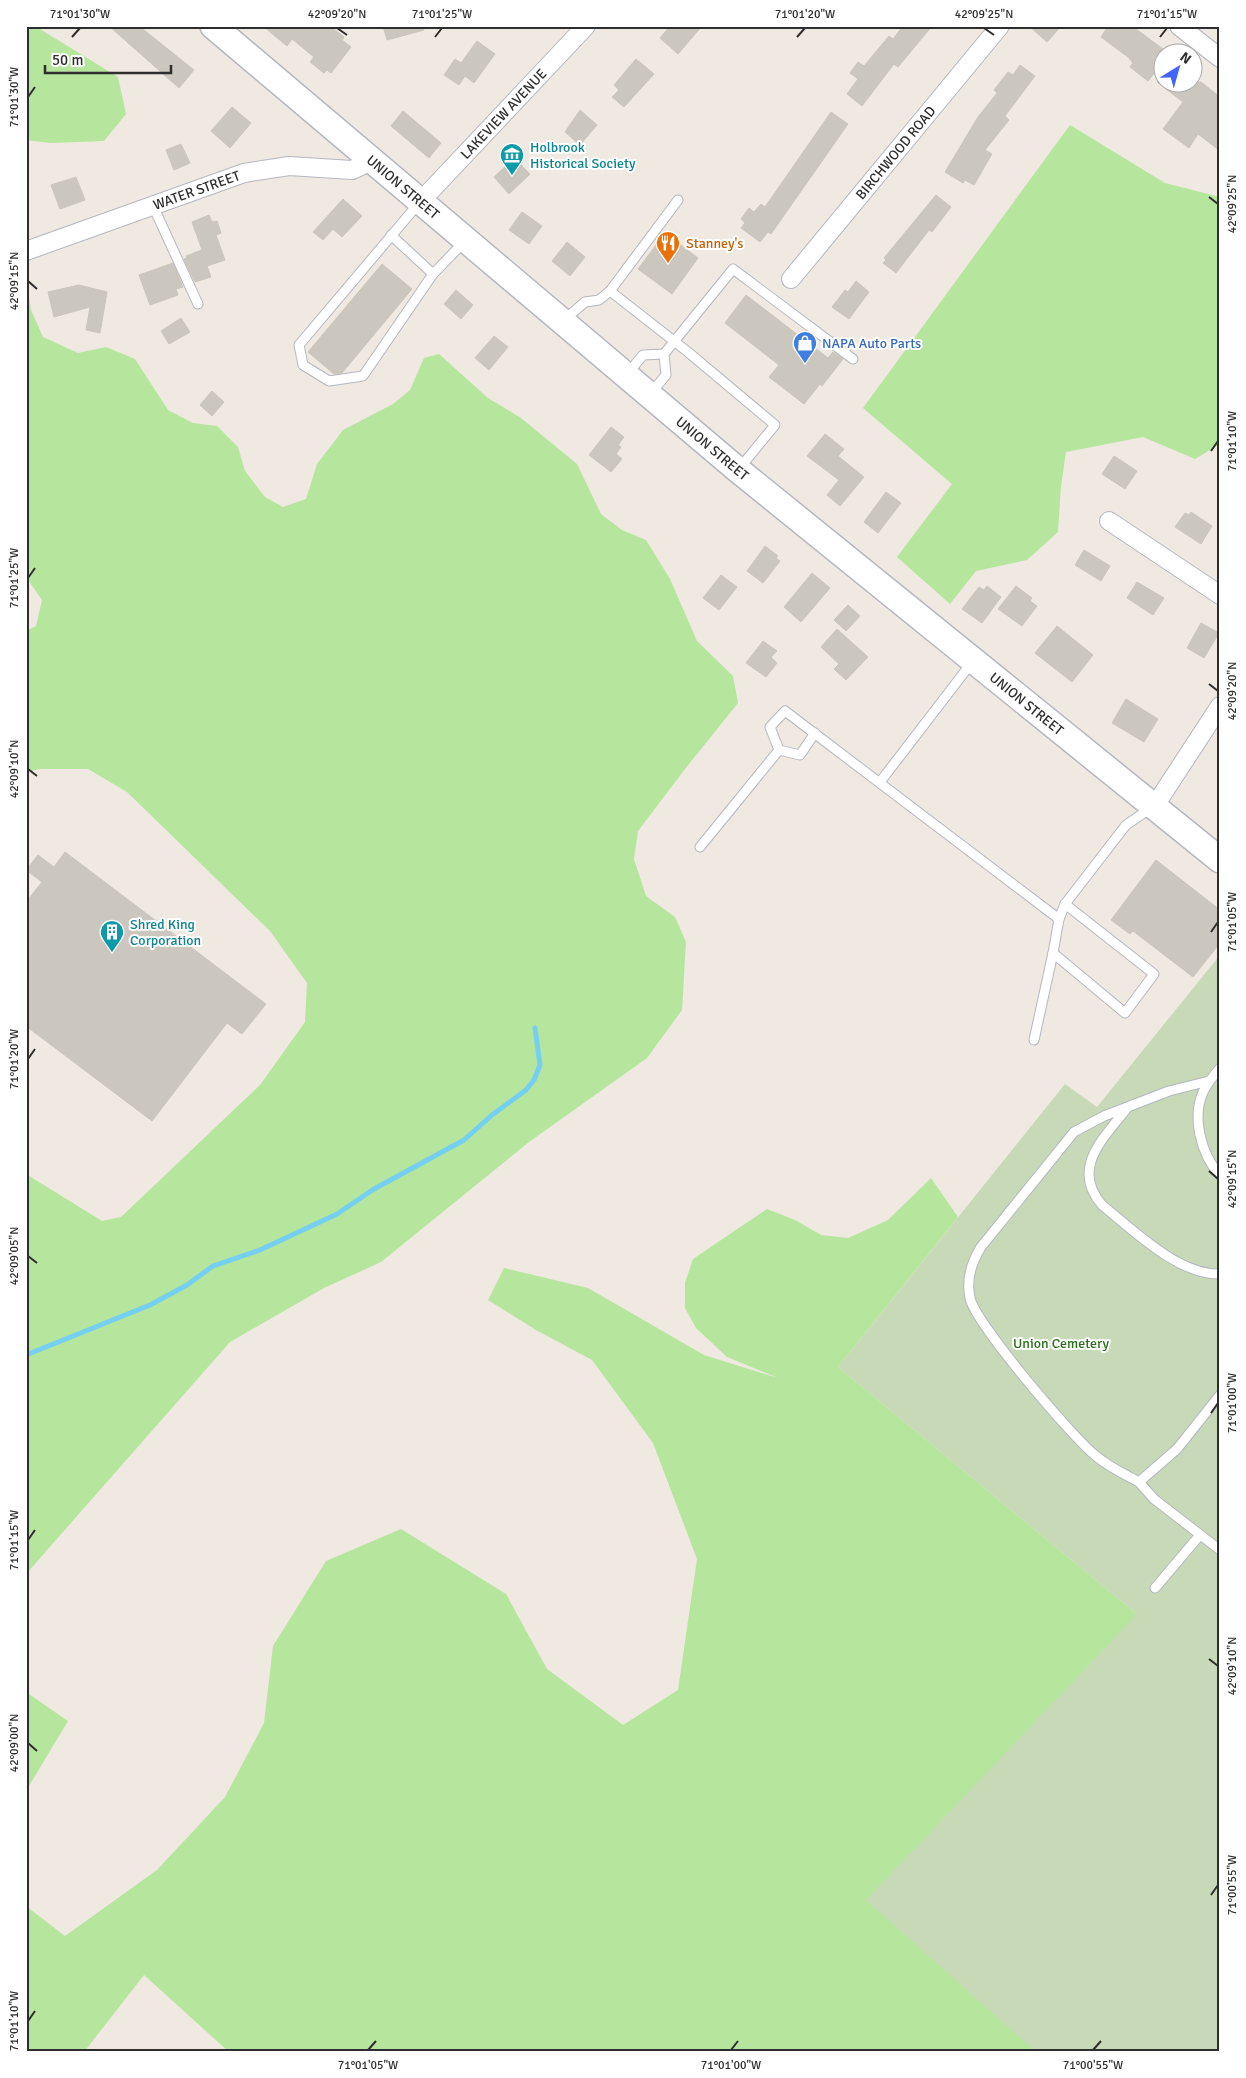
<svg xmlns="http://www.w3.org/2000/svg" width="1246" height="2078" viewBox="0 0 1246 2078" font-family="Signika,sans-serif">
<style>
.green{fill:#b6e59e}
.cemetery{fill:#c8d9b8}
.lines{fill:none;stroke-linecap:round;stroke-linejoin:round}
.stream{stroke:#75cff0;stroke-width:5}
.building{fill:#cbc7bf;stroke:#cbc5ba}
.service-casing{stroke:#b4b7c1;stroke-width:11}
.minor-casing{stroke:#b4b7c1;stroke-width:20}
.secondary-casing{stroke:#b4b7c1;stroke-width:28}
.service{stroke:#fff;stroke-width:9}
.minor{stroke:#fff;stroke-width:18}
.secondary{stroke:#fff;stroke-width:25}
.ticks{fill:none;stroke:#2e2e2e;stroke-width:2}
.labels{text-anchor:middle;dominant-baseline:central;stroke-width:4;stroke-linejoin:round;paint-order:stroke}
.street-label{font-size:14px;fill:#2e2e2e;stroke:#fff}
.culture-label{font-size:14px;fill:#0d838f;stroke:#fff;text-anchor:start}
.food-label{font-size:14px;fill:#c56008;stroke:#fff;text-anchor:start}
.shop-label{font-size:14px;fill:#366cbe;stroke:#fff;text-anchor:start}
.park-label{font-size:14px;fill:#2c6e1b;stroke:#fff}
.neatline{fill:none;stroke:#2e2e2e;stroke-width:2}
.ticks-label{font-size:12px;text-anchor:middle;fill:#2e2e2e}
</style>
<rect width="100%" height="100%" fill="#efe9e1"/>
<!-- green -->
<g class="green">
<path d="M 26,26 L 35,26 L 118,77 L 126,114 L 104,141 L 50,143 L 26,140 Z"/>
<path d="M 1070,125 L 1165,183 L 1220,197 L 1220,444 L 1195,459 L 1143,437 L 1066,452 L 1061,486 L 1058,532 L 1027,560 L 976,571 L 950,604 L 897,557 L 952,484 L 863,408 Z"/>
<path d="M 26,278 L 31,310 L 43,337 L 78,353 L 106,347 L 135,359 L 168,410 L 193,423 L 217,426 L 238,447 L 245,471 L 265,497 L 283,507 L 306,499 L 317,464 L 343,430 L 393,404 L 410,390 L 424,358 L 439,354 L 488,398 L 521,418 L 577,464 L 601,514 L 622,530 L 646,540 L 670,579 L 697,641 L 733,676 L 738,703 L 685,769 L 638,831 L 634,859 L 646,896 L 675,917 L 686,942 L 682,1010 L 647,1058 L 529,1142 L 381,1262 L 324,1288 L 230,1342 L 26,1574 L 26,1174 L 102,1221 L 121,1217 L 260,1085 L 305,1022 L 307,983 L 270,931 L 127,792 L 88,769 L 40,769 L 26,772 L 26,631 L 36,626 L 42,600 L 26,577 Z"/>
<path d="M 931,1178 L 958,1217 L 838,1367 L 1137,1614 L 1220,1757 L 1220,2052 L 229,2052 L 144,1975 L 84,2052 L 26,2052 L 26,1906 L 65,1936 L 157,1870 L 225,1797 L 264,1723 L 273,1646 L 326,1561 L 401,1529 L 506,1594 L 547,1669 L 623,1725 L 678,1690 L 697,1559 L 653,1443 L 592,1360 L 536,1330 L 488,1300 L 504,1268 L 588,1288 L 704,1355 L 778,1378 L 727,1357 L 696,1328 L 685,1308 L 685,1283 L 693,1259 L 767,1209 L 795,1220 L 821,1235 L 848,1238 L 888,1220 Z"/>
<path d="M 26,1692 L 68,1721 L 26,1791 Z"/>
</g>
<!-- cemetery -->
<path class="cemetery" d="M 1220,955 L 1220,2052 L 1036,2052 L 866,1900 L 1137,1614 L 838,1367 L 1065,1084 L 1097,1107 Z"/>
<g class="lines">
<!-- stream -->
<path class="stream" d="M 26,1355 L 150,1305 L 187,1285 L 213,1266 L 260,1250 L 337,1214 L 374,1189 L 464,1140 L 492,1115 L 526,1090 L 534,1080 L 540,1065 L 535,1028"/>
</g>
<!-- building -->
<g class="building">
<path d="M 109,26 L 139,26 L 194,70 L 179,88 Z"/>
<path d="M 263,26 L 330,26 L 344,37 L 342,40 L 351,47 L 331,73 L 327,70 L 324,73 L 310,62 L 314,57 L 292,39 L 287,46 Z"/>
<path d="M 383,26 L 423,26 L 424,30 L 387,40 Z"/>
<path d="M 670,26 L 702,26 L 678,54 L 660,38 Z"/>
<path d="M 903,26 L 932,26 L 898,67 L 894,64 L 862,106 L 847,94 L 858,79 L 850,73 L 858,62 L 864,66 L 889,36 L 893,39 Z"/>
<path d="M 1029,26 L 1061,26 L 1047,42 Z"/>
<path d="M 1108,26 L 1132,26 L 1167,52 L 1164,52 L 1164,61 L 1148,81 L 1130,67 L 1133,63 L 1128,57 L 1101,37 Z"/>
<path d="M 477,41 L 495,54 L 474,83 L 465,76 L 459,85 L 444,75 L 455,59 L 461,63 Z"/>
<path d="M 636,59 L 654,74 L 624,107 L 612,97 L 619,90 L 614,85 Z"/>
<path d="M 1020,65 L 1035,76 L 1005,116 L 1009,120 L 985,150 L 992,154 L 974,185 L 965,180 L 963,183 L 945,172 L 978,117 L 997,93 L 994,90 L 1008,72 L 1013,75 Z"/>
<path d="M 1157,82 L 1201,82 L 1220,97 L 1220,151 L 1198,134 L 1189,148 L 1163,129 L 1183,102 Z"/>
<path d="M 232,107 L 251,123 L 230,148 L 211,131 Z"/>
<path d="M 580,110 L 597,125 L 580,145 L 565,132 Z"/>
<path d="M 403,111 L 441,143 L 429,158 L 391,126 Z"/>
<path d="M 831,112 L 848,124 L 771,234 L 768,232 L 760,242 L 741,228 L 745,223 L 741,219 L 749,208 L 754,212 L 761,204 L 765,207 Z"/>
<path d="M 181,144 L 190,163 L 174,170 L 166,150 Z"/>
<path d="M 514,158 L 530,174 L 509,194 L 494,177 Z"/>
<path d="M 76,177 L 85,200 L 60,209 L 51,185 Z"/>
<path d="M 936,195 L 951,207 L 932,232 L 929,230 L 896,273 L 883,263 L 886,260 L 884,258 Z"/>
<path d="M 343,199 L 362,216 L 342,237 L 333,229 L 323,240 L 313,232 Z"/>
<path d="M 522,212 L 542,226 L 529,244 L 509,230 Z"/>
<path d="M 209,215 L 212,222 L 217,221 L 221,233 L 216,235 L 225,260 L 207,266 L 211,277 L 195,282 L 184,259 L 187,258 L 186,256 L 202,250 L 192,222 Z"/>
<path d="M 665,233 L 698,258 L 672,294 L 638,269 Z"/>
<path d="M 567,242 L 585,257 L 570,276 L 552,261 Z"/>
<path d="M 173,263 L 183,287 L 176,289 L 178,295 L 150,305 L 139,275 Z"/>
<path d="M 382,264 L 412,289 L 342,373 L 334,374 L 308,352 Z"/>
<path d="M 856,281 L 869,292 L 849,319 L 832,307 L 845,290 L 848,292 Z"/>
<path d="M 79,285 L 107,292 L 100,333 L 86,330 L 90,307 L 54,317 L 48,292 Z"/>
<path d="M 456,290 L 473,305 L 461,319 L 444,304 Z"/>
<path d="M 746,295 L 828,358 L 833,352 L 843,359 L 822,386 L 820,384 L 804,404 L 769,377 L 779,365 L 725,323 Z"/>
<path d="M 181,318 L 190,332 L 169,344 L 161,331 Z"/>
<path d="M 494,336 L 508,347 L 489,370 L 475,358 Z"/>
<path d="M 212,391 L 224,402 L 212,416 L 200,405 Z"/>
<path d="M 611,427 L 624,437 L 618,445 L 621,447 L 616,454 L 622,459 L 611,472 L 589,455 Z"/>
<path d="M 825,434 L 844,449 L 838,456 L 864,477 L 840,506 L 827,495 L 839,480 L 807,456 Z"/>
<path d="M 1114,456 L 1137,471 L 1125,489 L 1102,474 Z"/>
<path d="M 886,492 L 901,503 L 878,533 L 864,522 Z"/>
<path d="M 1191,512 L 1212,526 L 1201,544 L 1175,527 L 1185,513 L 1189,515 Z"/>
<path d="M 765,546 L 778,556 L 776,558 L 780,561 L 763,583 L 747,571 Z"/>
<path d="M 1084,550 L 1110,566 L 1101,581 L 1075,565 Z"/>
<path d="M 812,573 L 830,588 L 801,622 L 784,607 Z"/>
<path d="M 721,575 L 737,587 L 719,610 L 703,598 Z"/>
<path d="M 1137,582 L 1164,598 L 1153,615 L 1127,598 Z"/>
<path d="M 987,586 L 1001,597 L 982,623 L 962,609 L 979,587 L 984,590 Z"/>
<path d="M 1016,586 L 1032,598 L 1030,601 L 1037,606 L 1022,626 L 998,609 Z"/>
<path d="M 848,605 L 860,616 L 846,631 L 834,620 Z"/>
<path d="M 1201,623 L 1219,633 L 1204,658 L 1187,648 Z"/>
<path d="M 1057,626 L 1093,655 L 1072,682 L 1035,653 Z"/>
<path d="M 837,629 L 868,657 L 846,680 L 834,669 L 839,664 L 821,647 Z"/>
<path d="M 763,641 L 777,651 L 771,657 L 777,663 L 766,677 L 746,663 Z"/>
<path d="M 1126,699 L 1158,719 L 1144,742 L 1112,723 Z"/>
<path d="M 65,852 L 266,1004 L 242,1034 L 227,1023 L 152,1121 L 26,1026 L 26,902 L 42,882 L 26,870 L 38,855 L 54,867 Z"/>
<path d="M 1156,860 L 1220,910 L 1220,943 L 1193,977 L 1133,931 L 1130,934 L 1111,920 Z"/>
</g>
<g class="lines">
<!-- service casing -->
<g class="service-casing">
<g id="service">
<path d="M 419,203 L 299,345 L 303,365 L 329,381 L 363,376 L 433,274 L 464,242"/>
<path d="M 153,206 L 198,304"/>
<path d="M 391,235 L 433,274"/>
<path d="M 610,291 L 688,352 L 775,425 L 738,470"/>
<path d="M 563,321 L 585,302 L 599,300 L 610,291 L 678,200"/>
<path d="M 628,373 L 643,355 L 664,354"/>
<path d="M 651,393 L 666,375 L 664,354 L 733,269 L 853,359"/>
<path d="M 779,750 L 800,755 L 815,733"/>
<path d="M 880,782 L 973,661"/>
<path d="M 700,847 L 779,750 L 770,727 L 785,711 L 1059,919 L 1065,904 L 1126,825 L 1151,808"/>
<path d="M 1059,919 L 1053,953 L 1125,1013 L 1154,974 L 1065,904"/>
<path d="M 1034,1040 L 1053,953"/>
<path d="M 1220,1068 C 1214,1075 1208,1082 1204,1090 C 1191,1116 1201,1155 1220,1175"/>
<path d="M 1209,1081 L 1169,1091 L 1104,1116 L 1074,1132 L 981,1247 C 971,1263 966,1279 970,1298 C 975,1323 1073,1438 1096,1456 C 1109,1467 1124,1474 1139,1482 L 1177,1449 L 1220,1395"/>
<path d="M 1127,1108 C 1104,1138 1070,1168 1102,1205 C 1133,1230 1178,1275 1220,1274"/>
<path d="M 1139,1482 L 1154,1499 L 1220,1550"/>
<path d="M 1155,1588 L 1200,1535"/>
</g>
</g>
<!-- minor casing -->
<g class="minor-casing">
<g id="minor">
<path d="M 1179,26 L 1220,58"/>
<path id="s1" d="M 421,201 L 586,26"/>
<path id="s2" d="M 26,251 L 244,173 L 289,166 L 352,170 L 361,166 L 370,158"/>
<path id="s3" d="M 791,279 L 1000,26"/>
<path d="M 1109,521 L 1220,595"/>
<path d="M 1154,807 L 1220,706"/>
</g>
</g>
<!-- secondary casing -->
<g class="secondary-casing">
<g id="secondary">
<path id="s4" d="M 213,26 L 738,470 L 1220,860"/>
</g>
</g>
<!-- service -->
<use href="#service" class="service"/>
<!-- minor -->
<use href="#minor" class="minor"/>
<!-- secondary -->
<use href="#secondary" class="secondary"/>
</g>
<!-- ticks -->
<path class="ticks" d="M 337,28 L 347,35M 984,28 L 994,35M 72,37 L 80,28M 435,37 L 442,28M 797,37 L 805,28M 1160,37 L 1167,28M 28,97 L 35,87M 1209,197 L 1218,204M 28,281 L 37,289M 1211,451 L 1218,441M 28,578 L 35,568M 1209,684 L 1218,691M 28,769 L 37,776M 1211,932 L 1218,922M 28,1059 L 35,1049M 1209,1171 L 1218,1179M 28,1256 L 37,1263M 1211,1413 L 1218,1403M 28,1540 L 35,1530M 1209,1659 L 1218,1666M 28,1743 L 37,1751M 1211,1895 L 1218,1885M 28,2021 L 35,2011M 368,2050 L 376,2041M 731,2050 L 738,2041M 1093,2050 L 1101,2041"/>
<!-- icons -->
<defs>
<g id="museum-pin" transform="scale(1.25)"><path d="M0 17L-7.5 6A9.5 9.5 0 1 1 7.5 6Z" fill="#0f9aa8" stroke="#fff"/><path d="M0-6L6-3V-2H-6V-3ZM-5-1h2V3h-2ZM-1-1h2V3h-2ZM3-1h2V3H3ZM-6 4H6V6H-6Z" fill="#fff"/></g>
<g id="restaurant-pin" transform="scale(1.25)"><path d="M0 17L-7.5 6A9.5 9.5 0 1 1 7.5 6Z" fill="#e8710a" stroke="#fff"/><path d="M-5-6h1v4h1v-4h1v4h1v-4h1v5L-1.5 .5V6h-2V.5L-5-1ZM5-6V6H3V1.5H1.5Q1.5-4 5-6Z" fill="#fff"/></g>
<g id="shop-pin" transform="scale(1.25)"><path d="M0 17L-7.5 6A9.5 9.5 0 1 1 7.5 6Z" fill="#3f7fe0" stroke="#fff"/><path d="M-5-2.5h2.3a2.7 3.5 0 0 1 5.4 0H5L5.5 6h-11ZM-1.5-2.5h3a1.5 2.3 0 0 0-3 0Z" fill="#fff"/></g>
<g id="building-pin" transform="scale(1.25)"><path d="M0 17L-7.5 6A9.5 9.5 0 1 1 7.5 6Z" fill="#0f9aa8" stroke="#fff"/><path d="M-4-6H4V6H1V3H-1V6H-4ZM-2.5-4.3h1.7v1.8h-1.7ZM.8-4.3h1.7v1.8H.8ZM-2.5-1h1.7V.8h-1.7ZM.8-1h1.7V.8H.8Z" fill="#fff"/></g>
</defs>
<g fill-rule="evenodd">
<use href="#museum-pin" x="512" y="155"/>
<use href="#restaurant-pin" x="668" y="243"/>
<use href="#shop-pin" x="805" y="343"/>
<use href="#building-pin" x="112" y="932"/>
</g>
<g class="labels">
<!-- street labels -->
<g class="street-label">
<text stroke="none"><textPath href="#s1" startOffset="120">LAKEVIEW AVENUE</textPath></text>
<text stroke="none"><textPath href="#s3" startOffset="164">BIRCHWOOD ROAD</textPath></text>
<text stroke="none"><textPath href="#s4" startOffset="249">UNION STREET</textPath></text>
<text stroke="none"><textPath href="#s2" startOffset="181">WATER STREET</textPath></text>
<text stroke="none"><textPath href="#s4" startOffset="654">UNION STREET</textPath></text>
<text stroke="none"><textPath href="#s4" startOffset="1059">UNION STREET</textPath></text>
</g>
<!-- culture labels -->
<g class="culture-label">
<text x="530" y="147">Holbrook<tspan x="530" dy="16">Historical Society</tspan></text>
<text x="130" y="924">Shred King<tspan x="130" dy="16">Corporation</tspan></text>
</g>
<!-- food labels -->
<g class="food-label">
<text x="686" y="243">Stanney's</text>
</g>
<!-- shop labels -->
<g class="shop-label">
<text x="822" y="343">NAPA Auto Parts</text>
</g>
<!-- park labels -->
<g class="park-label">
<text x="1061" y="1343">Union Cemetery</text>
</g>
</g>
<!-- border -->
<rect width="1246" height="2078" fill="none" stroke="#ffffff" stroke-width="55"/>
<!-- north arrow -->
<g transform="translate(1178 68) rotate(37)"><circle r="24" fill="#ffffff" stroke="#ababab"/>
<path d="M0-4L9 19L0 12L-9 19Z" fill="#4264fb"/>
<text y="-8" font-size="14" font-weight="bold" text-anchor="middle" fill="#2e2e2e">N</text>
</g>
<!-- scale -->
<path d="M45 65v8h126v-8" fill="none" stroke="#2e2e2e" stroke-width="2.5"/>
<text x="52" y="65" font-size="15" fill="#2e2e2e" stroke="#ffffff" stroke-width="4" paint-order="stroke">50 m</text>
<rect x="28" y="28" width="1190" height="2022" class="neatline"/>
<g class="ticks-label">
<text x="80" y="18">71°01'30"W</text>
<text x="337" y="18">42°09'20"N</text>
<text x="442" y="18">71°01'25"W</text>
<text x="805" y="18">71°01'20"W</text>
<text x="984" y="18">42°09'25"N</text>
<text x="1167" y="18">71°01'15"W</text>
<text transform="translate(14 97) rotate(-90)" y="4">71°01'30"W</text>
<text transform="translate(1232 204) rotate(-90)" y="4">42°09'25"N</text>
<text transform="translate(14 281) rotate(-90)" y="4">42°09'15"N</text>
<text transform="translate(1232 441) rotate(-90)" y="4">71°01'10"W</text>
<text transform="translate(14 578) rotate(-90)" y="4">71°01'25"W</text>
<text transform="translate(1232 691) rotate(-90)" y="4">42°09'20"N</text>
<text transform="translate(14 769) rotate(-90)" y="4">42°09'10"N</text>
<text transform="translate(1232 922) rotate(-90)" y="4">71°01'05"W</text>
<text transform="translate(14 1059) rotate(-90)" y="4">71°01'20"W</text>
<text transform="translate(1232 1179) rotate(-90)" y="4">42°09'15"N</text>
<text transform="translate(14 1256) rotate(-90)" y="4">42°09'05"N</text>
<text transform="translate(1232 1403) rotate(-90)" y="4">71°01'00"W</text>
<text transform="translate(14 1540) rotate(-90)" y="4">71°01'15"W</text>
<text transform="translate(1232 1666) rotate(-90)" y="4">42°09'10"N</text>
<text transform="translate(14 1743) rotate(-90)" y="4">42°09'00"N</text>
<text transform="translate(1232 1885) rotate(-90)" y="4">71°00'55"W</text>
<text transform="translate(14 2021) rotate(-90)" y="4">71°01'10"W</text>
<text x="368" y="2069">71°01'05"W</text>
<text x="731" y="2069">71°01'00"W</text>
<text x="1093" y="2069">71°00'55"W</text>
</g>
</svg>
